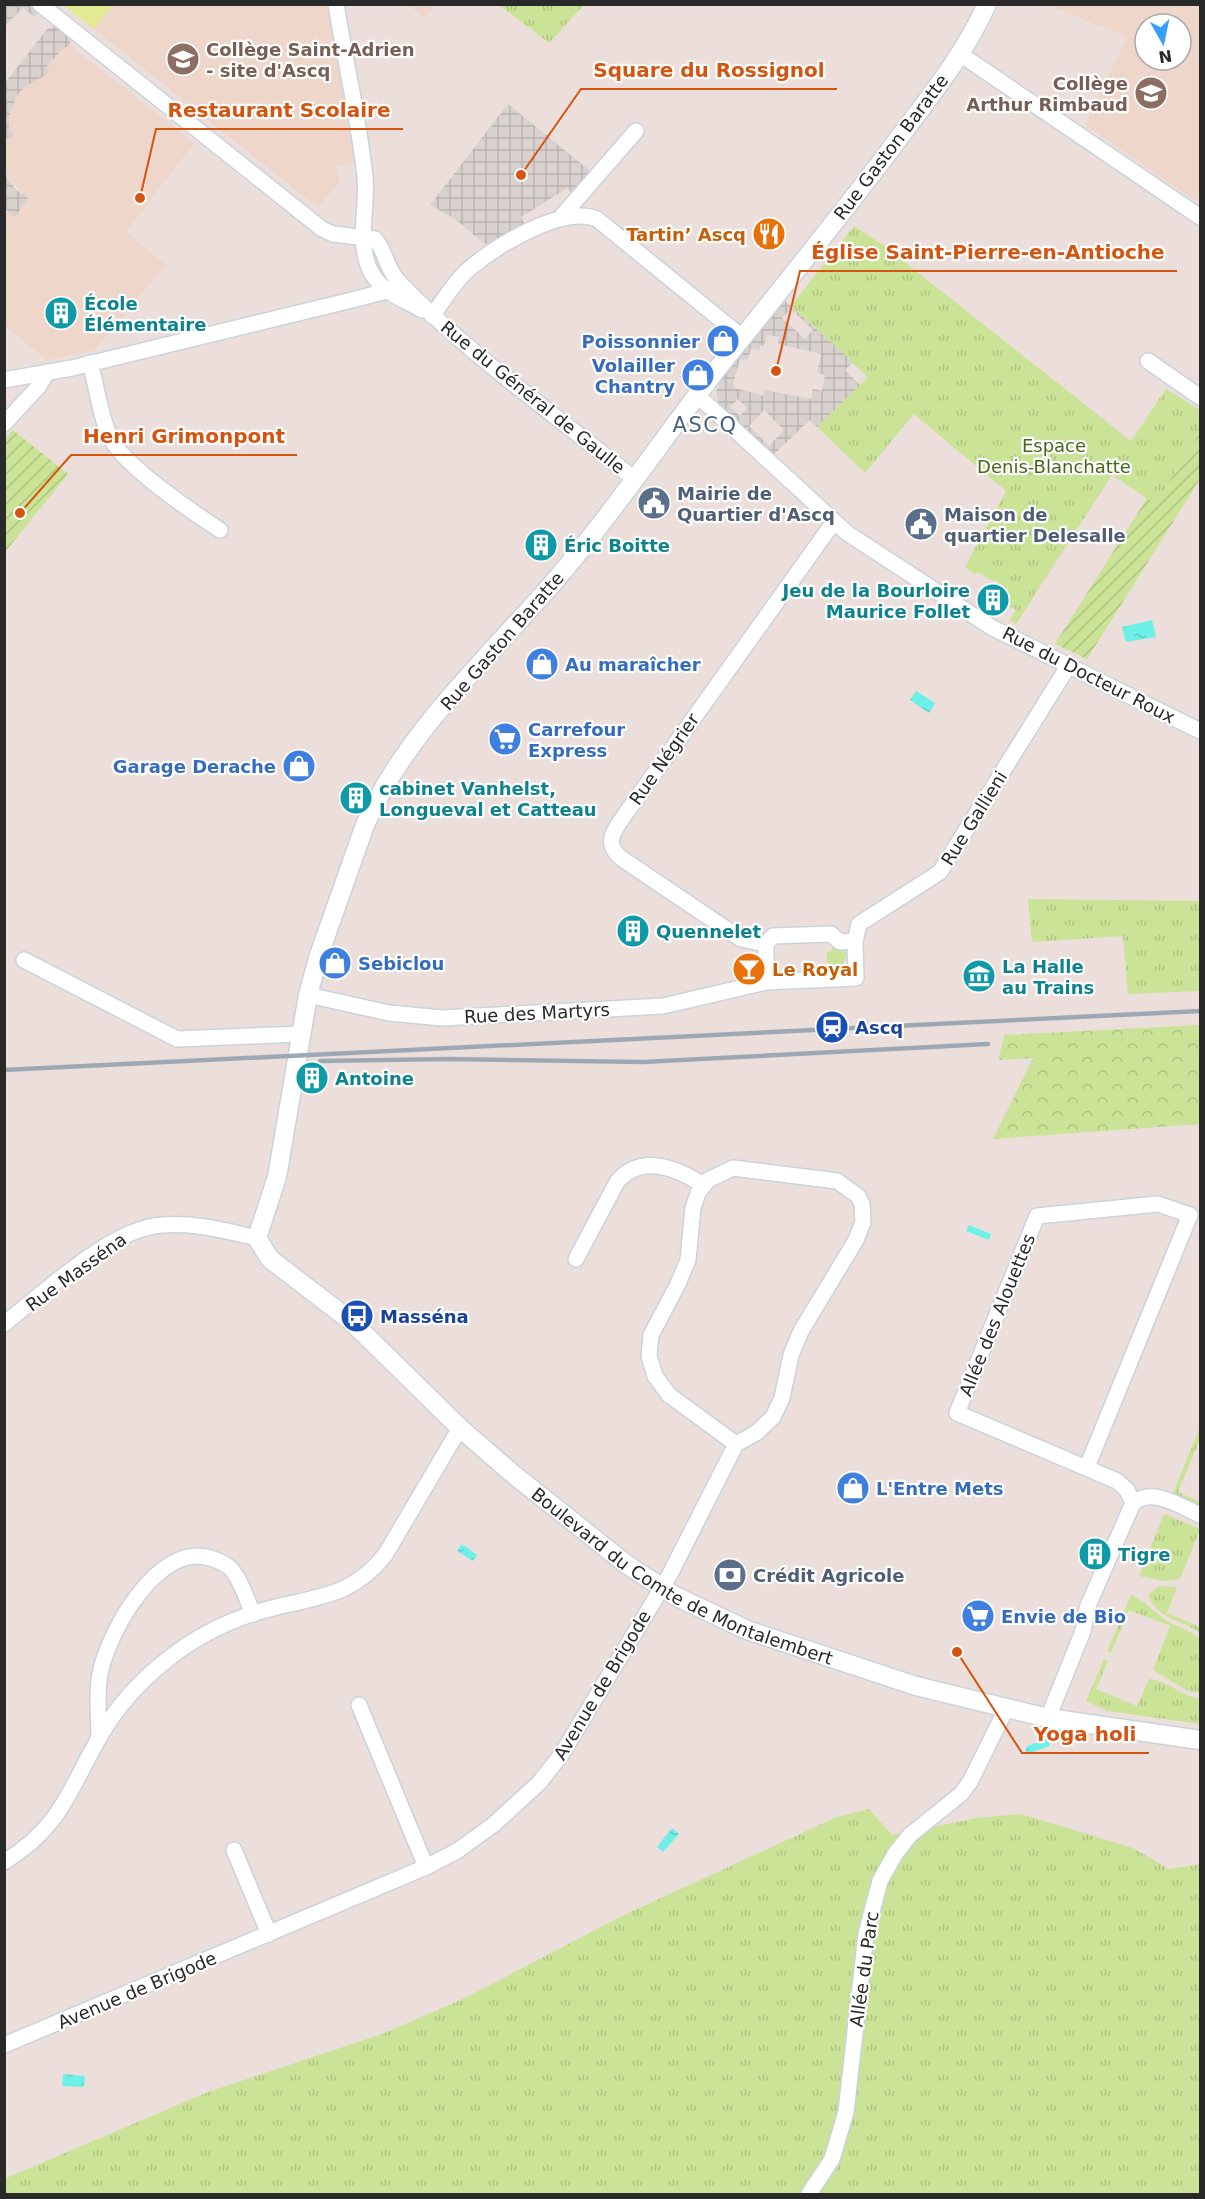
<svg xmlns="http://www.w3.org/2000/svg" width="1205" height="2199" viewBox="0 0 1205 2199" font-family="'DejaVu Sans',sans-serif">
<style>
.education{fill:#eed6ca;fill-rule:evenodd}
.grass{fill:url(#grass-tufts)}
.forest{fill:url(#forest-crowns)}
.garden{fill:url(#garden-furrows)}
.pitch{fill:#e2eb92}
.plaza{fill:url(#plaza-grid);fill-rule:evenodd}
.water{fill:url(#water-ripples)}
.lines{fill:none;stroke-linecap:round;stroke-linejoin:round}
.minor-casing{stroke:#c9d3dc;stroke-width:18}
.tertiary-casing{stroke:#c9d3dc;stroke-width:21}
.minor{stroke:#fff;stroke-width:15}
.tertiary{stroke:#fff;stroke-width:18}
.rail{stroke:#9ea8b4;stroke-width:4.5}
.labels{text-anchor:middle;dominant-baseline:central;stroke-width:4.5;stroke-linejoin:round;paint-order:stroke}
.education-label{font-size:18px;font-weight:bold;fill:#785e54;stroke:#fff;text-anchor:start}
.street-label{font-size:18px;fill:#292929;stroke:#fff}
.food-label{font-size:18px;font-weight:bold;fill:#c56008;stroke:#fff;text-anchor:end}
.culture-label{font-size:18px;font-weight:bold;fill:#0d838f;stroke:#fff;text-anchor:start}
.shop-label{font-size:18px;font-weight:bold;fill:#366cbe;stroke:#fff;text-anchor:start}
.park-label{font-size:18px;fill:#436719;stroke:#fff}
.service-label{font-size:18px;font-weight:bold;fill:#4e5e75;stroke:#fff;text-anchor:start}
.transit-label{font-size:18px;font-weight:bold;fill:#164399;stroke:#fff;text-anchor:start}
.quarter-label{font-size:21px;letter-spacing:1.5px;fill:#49627a;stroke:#fff}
.leader{fill:none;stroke:#d5540f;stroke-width:2}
.callout-dot{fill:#d5540f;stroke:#fff;stroke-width:2}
.callout-label{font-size:20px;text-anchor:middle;font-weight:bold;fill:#d5540f;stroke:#fff;stroke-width:4.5;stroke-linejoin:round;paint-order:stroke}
</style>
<defs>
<pattern id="grass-tufts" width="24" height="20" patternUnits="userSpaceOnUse" patternTransform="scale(1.5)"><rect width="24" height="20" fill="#cae396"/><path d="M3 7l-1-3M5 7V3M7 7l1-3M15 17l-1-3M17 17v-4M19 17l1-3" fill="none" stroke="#aec381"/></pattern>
<pattern id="forest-crowns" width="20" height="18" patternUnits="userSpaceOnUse" patternTransform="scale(1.5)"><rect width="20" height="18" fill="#cae396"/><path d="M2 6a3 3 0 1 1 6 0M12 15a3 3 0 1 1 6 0" fill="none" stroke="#aec381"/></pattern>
<pattern id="garden-furrows" width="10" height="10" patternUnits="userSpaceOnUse" patternTransform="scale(1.5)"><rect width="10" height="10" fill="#cae396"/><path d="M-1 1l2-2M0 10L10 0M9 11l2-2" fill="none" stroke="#aec381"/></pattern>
<pattern id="plaza-grid" width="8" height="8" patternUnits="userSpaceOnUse" patternTransform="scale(1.5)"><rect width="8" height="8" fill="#d8d1ce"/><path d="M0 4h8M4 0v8" fill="none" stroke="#b9b3b1"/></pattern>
<pattern id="water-ripples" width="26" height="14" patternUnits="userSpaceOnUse" patternTransform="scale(1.5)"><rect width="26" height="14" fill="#6cf0e7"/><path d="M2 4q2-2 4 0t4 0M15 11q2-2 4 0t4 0" fill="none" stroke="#5ecec6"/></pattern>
</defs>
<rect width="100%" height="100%" fill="#ecdfdb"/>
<!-- education -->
<g class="education">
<path d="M 113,5 L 328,5 L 355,163 L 336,166 L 338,177 L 341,180 L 318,208 L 94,29 Z"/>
<path d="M 408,5 L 435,5 L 425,18 Z"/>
<path d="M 1048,5 L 1200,5 L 1200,198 L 1196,201 L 1085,125 L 1127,37 ZM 1145,24 L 1181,24 L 1181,60 L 1145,60 Z"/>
<path d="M 71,46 L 194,143 L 126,232 L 166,265 L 94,351 L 47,360 L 5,326 L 4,209 L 23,195 L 5,173 L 5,139 L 13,137 L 9,131 L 9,116 L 17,95 L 26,86 L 47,75 L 49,71 L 46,69 L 63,48 Z"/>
</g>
<!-- grass -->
<g class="grass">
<path d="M 499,5 L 584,5 L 549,43 Z"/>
<path d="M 854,226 L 883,245 L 1131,441 L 1166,389 L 1200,410 L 1200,432 L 1155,504 L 1112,475 L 1016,624 L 1010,620 L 1016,610 L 1009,606 L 1005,587 L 999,588 L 997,580 L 993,581 L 979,573 L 974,574 L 965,567 L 1006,491 L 914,414 L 865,473 L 817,427 L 868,377 L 791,306 Z"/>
<path d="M 1028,899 L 1200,901 L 1200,991 L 1128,994 L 1123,936 L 1032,942 Z"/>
<path d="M 831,939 L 847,954 L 843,964 L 832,970 L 827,962 L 827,952 L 832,951 Z"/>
<path d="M 1200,1427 L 1200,1439 L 1178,1492 L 1200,1502 L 1200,1505 L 1173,1493 Z"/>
<path d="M 1164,1514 L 1200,1529 L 1180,1579 L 1164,1581 L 1139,1576 Z"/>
<path d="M 1159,1586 L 1177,1587 L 1167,1613 L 1200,1627 L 1200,1633 C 1184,1620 1156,1619 1148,1595 Z"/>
<path d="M 1131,1595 C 1145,1601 1154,1612 1167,1621 C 1178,1628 1190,1629 1200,1639 L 1200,1693 L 1188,1691 L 1153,1670 L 1170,1626 L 1129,1610 L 1111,1653 L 1107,1651 Z"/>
<path d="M 1104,1659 L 1108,1661 L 1096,1689 L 1137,1706 L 1149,1679 C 1169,1681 1181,1696 1200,1699 L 1200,1724 L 1108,1711 L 1086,1701 Z"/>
<path d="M 869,1809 L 892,1835 L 977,1818 L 1021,1814 L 1133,1848 L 1169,1869 L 1200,1864 L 1200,2194 L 5,2194 L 4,2179 L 208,2092 L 382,2034 L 465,1998 L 622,1916 L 837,1817 Z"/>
</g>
<!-- forest -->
<path class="forest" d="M 1200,1025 L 1200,1124 L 993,1139 L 1033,1058 L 999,1060 L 1004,1035 Z"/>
<!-- garden -->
<g class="garden">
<path d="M 13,430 L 68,474 L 5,552 L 5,439 Z"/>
<path d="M 1200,432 L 1200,479 L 1087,659 L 1055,644 L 1147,498 L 1155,504 Z"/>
</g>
<!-- pitch -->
<path class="pitch" d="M 63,5 L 113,5 L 94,29 Z"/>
<!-- plaza -->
<g class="plaza">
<path d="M 5,5 L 28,5 L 38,12 L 34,17 L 23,8 L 5,26 Z"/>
<path d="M 67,26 L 71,46 L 63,48 L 46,68 L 50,71 L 46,75 L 26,86 L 17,95 L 9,116 L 9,131 L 12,131 L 13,137 L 5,139 L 4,84 L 48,28 Z"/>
<path d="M 508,104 L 589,170 L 591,180 L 575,197 L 567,188 L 521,217 L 527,228 L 491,245 L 483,243 L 455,219 L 430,205 Z"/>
<path d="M 4,173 L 16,190 L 28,198 L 15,217 L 5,209 Z"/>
<path d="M 785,301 L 853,362 L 845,370 L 860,385 L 817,427 L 810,420 L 773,455 L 718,402 L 716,391 L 724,376 ZM 791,309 L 813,330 L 805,339 L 782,318 ZM 767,335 L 779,337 L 778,344 L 821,354 L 817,373 L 825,375 L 822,391 L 813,389 L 811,399 L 765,390 L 764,396 L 735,388 L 733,384 L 740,360 L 748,359 L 751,348 L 760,350 L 760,345 L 764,346 ZM 738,399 L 747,408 L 740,416 L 730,407 ZM 764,410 L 784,430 L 769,446 L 749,426 Z"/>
</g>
<!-- water -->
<g class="water">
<path d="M 1152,620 L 1156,637 L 1126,642 L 1122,627 Z"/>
<path d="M 916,691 L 935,703 L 929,713 L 910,700 Z"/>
<path d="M 969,1225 L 991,1234 L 989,1240 L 966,1231 Z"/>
<path d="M 462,1544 L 477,1555 L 473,1561 L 457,1551 Z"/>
<path d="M 1047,1738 L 1050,1746 L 1026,1754 L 1026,1747 Z"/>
<path d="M 672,1828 L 679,1834 L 663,1852 L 657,1847 Z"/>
<path d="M 63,2074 L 85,2076 L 84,2087 L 62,2086 Z"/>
</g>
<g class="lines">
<!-- minor casing -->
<g class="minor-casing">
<g id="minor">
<path d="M 40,4 L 322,229 L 333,234 L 375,239 C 386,251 386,269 399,282 C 470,356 555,414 634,479"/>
<path d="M 336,4 C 345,61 359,119 365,177 C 368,208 356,243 371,272 C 383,294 402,298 422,310"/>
<path d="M 960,54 L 1200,217"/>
<path d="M 562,216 L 636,131"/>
<path d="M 432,316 C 444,300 454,282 469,269 C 496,246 562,205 597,219 L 742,337"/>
<path d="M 1148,361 L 1200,397"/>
<path d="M 90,363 C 97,387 100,417 111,439 C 126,467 192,512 220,530"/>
<path d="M 4,380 L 72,368 L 360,298 L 386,291 L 400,283"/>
<path d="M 697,395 L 847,533 L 991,627 L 1200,731"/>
<path d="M 4,424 L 39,386 L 47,372"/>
<path d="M 766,944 L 741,939 L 621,858 C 607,846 610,837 619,823 L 833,523"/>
<path d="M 24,960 L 177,1039 L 300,1034"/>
<path d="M 766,982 L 766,944 L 773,936 L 831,934 L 840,942 L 855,941"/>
<path d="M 308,995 L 389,1013 L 442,1018 L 663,1006 L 766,982 L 856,978 L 855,941 L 859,924 L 940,872 L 1069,665"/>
<path d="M 576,1259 L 617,1182 C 641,1153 677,1168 703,1185"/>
<path d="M 4,1324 C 44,1293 111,1228 162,1225 C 194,1222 226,1231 257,1238"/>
<path d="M 1087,1467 L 1190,1215 L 1158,1204 L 1037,1216 L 957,1413 L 1117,1481 L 1127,1490 L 1133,1503"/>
<path d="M 359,1705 L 426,1867"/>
<path d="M 1048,1718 L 1083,1631 L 1087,1608 L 1133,1503 C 1153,1487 1180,1506 1200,1515"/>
<path d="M 99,1738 C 99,1717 96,1694 100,1674 C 108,1632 158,1542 210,1558 C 217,1560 225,1563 231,1569 C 241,1580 247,1600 253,1614"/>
<path d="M 234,1850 L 269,1934"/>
<path d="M 4,1862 C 61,1827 68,1792 99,1738 C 116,1707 140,1681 168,1659 C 197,1636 229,1620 265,1610 C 315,1596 350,1599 385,1555 L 460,1428"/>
<path d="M 4,2045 L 426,1867 L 457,1851 L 493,1825 L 539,1783 L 561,1755 L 669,1576 L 736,1444 L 756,1433 L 773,1417 L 782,1398 L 791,1355 L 801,1331 L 856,1240 L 863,1222 L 862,1204 L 858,1196 L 837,1181 L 733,1168 L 708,1180 L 698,1193 L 693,1208 L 688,1260 L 677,1286 L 651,1335 L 649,1356 L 655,1376 L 669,1395 L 736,1444"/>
<path d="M 809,2194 L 832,2159 L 846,2112 L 866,1934 L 880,1881 L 895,1854 L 910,1835 L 961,1794 L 970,1782 L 1006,1709"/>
</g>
</g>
<!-- tertiary casing -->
<g class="tertiary-casing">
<g id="tertiary">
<path id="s1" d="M 987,4 C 964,55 929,98 896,142 C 846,209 794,273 742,338 C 678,415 624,500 559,576 C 494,652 405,732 365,825 L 319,955 L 308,995 L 277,1177 L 257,1238 L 270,1259 L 351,1321 L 460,1428 L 513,1474 L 626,1564 L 675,1596 L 747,1630 L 916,1686 L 1048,1718 L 1200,1740"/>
</g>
</g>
<!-- minor -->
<use href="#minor" class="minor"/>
<!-- tertiary -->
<use href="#tertiary" class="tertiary"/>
<!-- rail -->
<g class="rail">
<path d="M 320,1061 L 450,1059 L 643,1062 L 988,1044"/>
<path d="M 4,1070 L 1200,1011"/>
</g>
</g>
<!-- icons -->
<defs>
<g id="school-disc" transform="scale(1.725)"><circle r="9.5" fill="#8d6e63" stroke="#fff"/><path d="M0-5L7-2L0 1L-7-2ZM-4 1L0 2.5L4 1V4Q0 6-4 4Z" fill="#fff"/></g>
<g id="restaurant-disc" transform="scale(1.725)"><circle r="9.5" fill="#e8710a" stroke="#fff"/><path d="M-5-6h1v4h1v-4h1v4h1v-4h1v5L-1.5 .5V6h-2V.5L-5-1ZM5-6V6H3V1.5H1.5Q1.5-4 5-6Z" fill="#fff"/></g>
<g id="building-disc" transform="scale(1.725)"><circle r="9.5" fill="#0f9aa8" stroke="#fff"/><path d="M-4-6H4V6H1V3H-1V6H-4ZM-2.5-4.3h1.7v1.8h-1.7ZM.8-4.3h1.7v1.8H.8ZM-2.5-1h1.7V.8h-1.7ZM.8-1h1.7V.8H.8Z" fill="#fff"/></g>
<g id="shop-disc" transform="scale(1.725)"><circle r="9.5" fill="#3f7fe0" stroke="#fff"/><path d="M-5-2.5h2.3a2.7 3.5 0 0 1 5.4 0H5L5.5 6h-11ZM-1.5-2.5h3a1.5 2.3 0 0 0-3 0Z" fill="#fff"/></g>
<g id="civic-disc" transform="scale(1.725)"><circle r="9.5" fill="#5c6f8a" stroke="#fff"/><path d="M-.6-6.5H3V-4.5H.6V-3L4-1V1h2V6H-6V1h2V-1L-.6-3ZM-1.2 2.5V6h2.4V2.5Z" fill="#fff"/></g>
<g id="supermarket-disc" transform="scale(1.725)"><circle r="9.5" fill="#3f7fe0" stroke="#fff"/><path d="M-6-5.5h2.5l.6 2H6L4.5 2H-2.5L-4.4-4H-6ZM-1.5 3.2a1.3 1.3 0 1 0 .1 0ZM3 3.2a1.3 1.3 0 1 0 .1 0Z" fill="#fff"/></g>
<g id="bar-disc" transform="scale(1.725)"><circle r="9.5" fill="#e8710a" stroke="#fff"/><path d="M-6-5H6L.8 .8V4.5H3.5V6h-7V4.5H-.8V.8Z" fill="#fff"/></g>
<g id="museum-disc" transform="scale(1.725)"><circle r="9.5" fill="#0f9aa8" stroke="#fff"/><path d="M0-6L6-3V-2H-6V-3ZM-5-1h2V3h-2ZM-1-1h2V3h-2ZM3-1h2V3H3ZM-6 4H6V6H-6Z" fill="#fff"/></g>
<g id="station-disc" transform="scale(1.725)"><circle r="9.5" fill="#1a4fb4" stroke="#fff"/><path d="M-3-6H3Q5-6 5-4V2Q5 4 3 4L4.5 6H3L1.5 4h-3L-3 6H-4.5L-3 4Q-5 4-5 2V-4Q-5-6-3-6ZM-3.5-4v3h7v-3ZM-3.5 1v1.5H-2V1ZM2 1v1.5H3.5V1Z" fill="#fff"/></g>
<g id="bus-disc" transform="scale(1.725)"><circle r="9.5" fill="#1a4fb4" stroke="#fff"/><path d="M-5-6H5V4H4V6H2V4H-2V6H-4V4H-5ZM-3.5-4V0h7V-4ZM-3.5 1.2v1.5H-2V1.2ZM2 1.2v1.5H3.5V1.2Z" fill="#fff"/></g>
<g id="bank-disc" transform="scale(1.725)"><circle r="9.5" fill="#5c6f8a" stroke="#fff"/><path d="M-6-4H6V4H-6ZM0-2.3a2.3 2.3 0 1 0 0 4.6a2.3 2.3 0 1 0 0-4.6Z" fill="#fff"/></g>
</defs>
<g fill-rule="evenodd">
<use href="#school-disc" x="183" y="59"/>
<use href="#school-disc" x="1151" y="93"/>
<use href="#restaurant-disc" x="769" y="234"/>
<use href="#building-disc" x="61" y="313"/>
<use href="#shop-disc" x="723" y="341"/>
<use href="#shop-disc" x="698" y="375"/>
<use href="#civic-disc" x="654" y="503"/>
<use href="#civic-disc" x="921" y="524"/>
<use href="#building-disc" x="541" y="545"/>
<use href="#building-disc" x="993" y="600"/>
<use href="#shop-disc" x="542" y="664"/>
<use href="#supermarket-disc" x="505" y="739"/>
<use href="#shop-disc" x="299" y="766"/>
<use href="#building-disc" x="356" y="798"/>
<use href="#building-disc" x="633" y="931"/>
<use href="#shop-disc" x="335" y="963"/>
<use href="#bar-disc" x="749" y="969"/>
<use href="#museum-disc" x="979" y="976"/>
<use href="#station-disc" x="832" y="1027"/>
<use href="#building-disc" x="312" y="1078"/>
<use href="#bus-disc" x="357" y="1316"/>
<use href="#shop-disc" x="853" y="1488"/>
<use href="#building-disc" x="1095" y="1554"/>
<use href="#bank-disc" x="730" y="1575"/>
<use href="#supermarket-disc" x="978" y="1616"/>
</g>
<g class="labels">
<!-- education labels -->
<g class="education-label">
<text x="206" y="49">Collège Saint-Adrien<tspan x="206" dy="21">- site d'Ascq</tspan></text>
<text x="1128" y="83" text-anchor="end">Collège<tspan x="1128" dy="21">Arthur Rimbaud</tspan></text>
</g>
<!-- street labels -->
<g class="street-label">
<text transform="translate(891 147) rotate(-53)">Rue Gaston Baratte</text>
<text transform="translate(533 397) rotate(39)">Rue du Général de Gaulle</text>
<text transform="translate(502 641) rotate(-49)">Rue Gaston Baratte</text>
<text transform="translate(1089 675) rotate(27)">Rue du Docteur Roux</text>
<text transform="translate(664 759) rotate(-55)">Rue Négrier</text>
<text transform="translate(974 818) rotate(-58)">Rue Gallieni</text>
<text transform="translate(537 1013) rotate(-3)">Rue des Martyrs</text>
<text transform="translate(76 1272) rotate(-36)">Rue Masséna</text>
<text transform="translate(997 1315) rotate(-68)">Allée des Alouettes</text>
<text stroke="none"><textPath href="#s1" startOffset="2010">Boulevard du Comte de Montalembert</textPath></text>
<text transform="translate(602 1685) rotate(-59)">Avenue de Brigode</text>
<text transform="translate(864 1969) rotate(-82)">Allée du Parc</text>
<text transform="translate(137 1990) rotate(-23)">Avenue de Brigode</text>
</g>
<!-- food labels -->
<g class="food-label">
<text x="746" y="234">Tartin’ Ascq</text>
<text x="772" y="969" text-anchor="start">Le Royal</text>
</g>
<!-- culture labels -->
<g class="culture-label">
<text x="84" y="303">École<tspan x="84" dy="21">Élémentaire</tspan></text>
<text x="564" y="545">Éric Boitte</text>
<text x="970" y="590" text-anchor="end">Jeu de la Bourloire<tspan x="970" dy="21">Maurice Follet</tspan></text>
<text x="379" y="788">cabinet Vanhelst,<tspan x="379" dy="21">Longueval et Catteau</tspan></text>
<text x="656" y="931">Quennelet</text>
<text x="1002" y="966">La Halle<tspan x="1002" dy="21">au Trains</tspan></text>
<text x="335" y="1078">Antoine</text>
<text x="1118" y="1554">Tigre</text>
</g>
<!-- shop labels -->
<g class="shop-label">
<text x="700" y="341" text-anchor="end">Poissonnier</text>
<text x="675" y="365" text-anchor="end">Volailler<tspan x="675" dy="21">Chantry</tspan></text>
<text x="565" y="664">Au maraîcher</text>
<text x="528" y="729">Carrefour<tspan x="528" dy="21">Express</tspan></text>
<text x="276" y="766" text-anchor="end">Garage Derache</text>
<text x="358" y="963">Sebiclou</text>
<text x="876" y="1488">L'Entre Mets</text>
<text x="1001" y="1616">Envie de Bio</text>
</g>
<!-- park labels -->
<g class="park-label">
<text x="1054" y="445">Espace<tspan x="1054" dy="21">Denis-Blanchatte</tspan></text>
</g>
<!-- service labels -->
<g class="service-label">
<text x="677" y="493">Mairie de<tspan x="677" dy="21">Quartier d'Ascq</tspan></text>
<text x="944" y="514">Maison de<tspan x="944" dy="21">quartier Delesalle</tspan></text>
<text x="753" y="1575">Crédit Agricole</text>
</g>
<!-- transit labels -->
<g class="transit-label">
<text x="855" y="1027">Ascq</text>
<text x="380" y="1316">Masséna</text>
</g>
<!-- quarter labels -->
<g class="quarter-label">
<text x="705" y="425">ASCQ</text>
</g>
</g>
<!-- callouts -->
<path class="leader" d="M521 175L581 89H837M140 198L156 129H403M776 371L800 271H1177M20 513L71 455H297M957 1652L1022 1753H1149"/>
<g class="callout-dot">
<circle cx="521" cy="175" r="6"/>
<circle cx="140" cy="198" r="6"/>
<circle cx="776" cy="371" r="6"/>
<circle cx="20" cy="513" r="6"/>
<circle cx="957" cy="1652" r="6"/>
</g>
<g class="callout-label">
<text x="709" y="77">Square du Rossignol</text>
<text x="279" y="117">Restaurant Scolaire</text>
<text x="988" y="259">Église Saint-Pierre-en-Antioche</text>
<text x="184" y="443">Henri Grimonpont</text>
<text x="1085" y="1741">Yoga holi</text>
</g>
<!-- border -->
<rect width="1205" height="2199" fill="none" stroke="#292929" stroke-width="12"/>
<!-- north arrow -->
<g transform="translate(1163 42) rotate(171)"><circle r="28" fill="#ffffff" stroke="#a9a9a9" stroke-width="1.5"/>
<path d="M0-4.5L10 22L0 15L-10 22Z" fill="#389dfb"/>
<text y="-9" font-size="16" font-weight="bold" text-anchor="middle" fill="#292929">N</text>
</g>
</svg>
